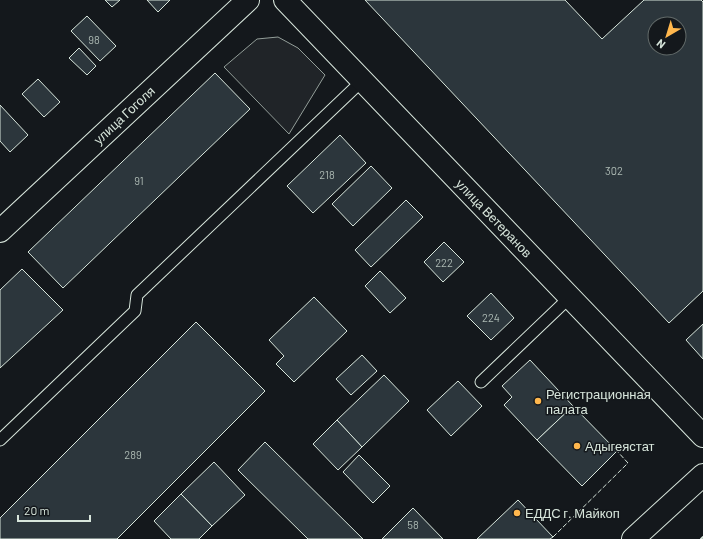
<svg xmlns="http://www.w3.org/2000/svg" width="703" height="539" viewBox="0 0 703 539" font-family="Barlow,sans-serif">
<style>
.green{fill:#202428;stroke:#939e99}
.building{fill:#2c363c;stroke:#d8e6dc;fill-rule:evenodd}
.lines{fill:none;stroke-linecap:round;stroke-linejoin:round}
.lane-casing{stroke:#d8e6dc;stroke-width:13}
.street-casing{stroke:#d8e6dc;stroke-width:24}
.secondary-casing{stroke:#d8e6dc;stroke-width:24}
.lane{stroke:#14181c;stroke-width:11}
.street{stroke:#14181c;stroke-width:22}
.secondary{stroke:#14181c;stroke-width:22}
.fence{stroke:#d8e6dc;stroke-width:1;stroke-dasharray:5 2;stroke-linecap:butt}
.wall{stroke:#d8e6dc;stroke-width:2}
.poi-dot{fill:#ffb74d;stroke:#14181c;stroke-width:1.5}
.labels{text-anchor:middle;dominant-baseline:central;stroke-width:3;stroke-linejoin:round;paint-order:stroke}
.number-label{font-size:11px;fill:#adbab4}
.street-label{font-size:13px;fill:#d8e6dc;stroke:#14181c}
.poi-label{font-size:13px;fill:#d8e6dc;stroke:#14181c;text-anchor:start}
</style>
<rect width="100%" height="100%" fill="#14181c"/>
<!-- green -->
<path class="green" d="M 278,37 L 298,48 L 325,75 L 289,134 L 224,67 L 257,39 Z"/>
<!-- building -->
<g class="building">
<path d="M 105,0 L 120,0 L 112,7 Z"/>
<path d="M 147,0 L 170,0 L 158,12 Z"/>
<path d="M 365,0 L 565,0 L 602,39 L 644,0 L 701,0 L 703,2 L 703,291 L 669,323 ZM 655,24 L 679,24 L 679,48 L 655,48 Z"/>
<path d="M 87,16 L 116,46 L 100,61 L 71,31 Z"/>
<path d="M 79,48 L 96,66 L 87,75 L 69,58 Z"/>
<path d="M 215,73 L 250,109 L 63,288 L 28,252 Z"/>
<path d="M 38,79 L 60,102 L 44,117 L 22,94 Z"/>
<path d="M 0,105 L 28,135 L 10,152 L 0,141 Z"/>
<path d="M 340,135 L 366,163 L 313,213 L 287,186 Z"/>
<path d="M 371,166 L 392,188 L 353,226 L 332,204 Z"/>
<path d="M 406,200 L 423,217 L 371,267 L 355,250 Z"/>
<path d="M 444,242 L 464,262 L 443,282 L 424,262 Z"/>
<path d="M 22,269 L 63,310 L 0,368 L 0,290 Z"/>
<path d="M 380,271 L 406,298 L 390,313 L 365,286 Z"/>
<path d="M 491,293 L 514,318 L 491,340 L 467,316 Z"/>
<path d="M 314,297 L 347,331 L 294,382 L 276,364 L 284,356 L 269,340 Z"/>
<path d="M 196,322 L 265,391 L 117,539 L 0,539 L 0,518 Z"/>
<path d="M 703,324 L 703,359 L 686,340 Z"/>
<path d="M 362,355 L 377,371 L 351,395 L 336,379 Z"/>
<path d="M 530,360 L 573,406 L 537,440 L 504,405 L 512,397 L 502,386 Z"/>
<path d="M 384,375 L 409,401 L 362,447 L 337,420 Z"/>
<path d="M 458,381 L 482,406 L 451,436 L 427,410 Z"/>
<path d="M 573,406 L 617,451 L 582,486 L 537,440 Z"/>
<path d="M 337,420 L 362,447 L 338,470 L 313,444 Z"/>
<path d="M 265,442 L 363,539 L 308,539 L 238,470 Z"/>
<path d="M 359,455 L 390,486 L 373,503 L 343,472 Z"/>
<path d="M 214,462 L 245,495 L 212,526 L 181,494 Z"/>
<path d="M 181,494 L 212,526 L 199,539 L 171,539 L 154,521 Z"/>
<path d="M 518,500 L 553,537 L 550,539 L 477,539 Z"/>
<path d="M 413,508 L 443,539 L 382,539 Z"/>
</g>
<g class="lines">
<!-- lane casing -->
<g class="lane-casing">
<g id="lane">
<path d="M 481,382 L 570,297"/>
<path d="M 0,440 L 135,311 L 137,295 L 363,80"/>
</g>
</g>
<!-- street casing -->
<g class="street-casing">
<g id="street">
<path d="M 285,0 L 703,436"/>
<path d="M 0,231 L 248,0"/>
</g>
</g>
<!-- secondary casing -->
<g class="secondary-casing">
<path id="secondary" d="M 633,539 L 703,475"/>
</g>
<!-- lane -->
<use href="#lane" class="lane"/>
<!-- street -->
<use href="#street" class="street"/>
<!-- secondary -->
<use href="#secondary" class="secondary"/>
<!-- fence -->
<path class="fence" d="M 553,537 L 628,463 L 617,451"/>
<!-- wall -->
<path class="wall" d="M 701,539 L 703,537"/>
</g>
<!-- markers -->
<g class="poi-dot">
<circle cx="538" cy="401" r="4"/>
<circle cx="577" cy="446" r="4"/>
<circle cx="517" cy="513" r="4"/>
</g>
<g class="labels">
<!-- number labels -->
<g class="number-label">
<text x="94" y="39">98</text>
<text x="614" y="170">302</text>
<text x="327" y="174">218</text>
<text x="139" y="180">91</text>
<text x="444" y="262">222</text>
<text x="491" y="317">224</text>
<text x="133" y="454">289</text>
<text x="413" y="524">58</text>
</g>
<!-- street labels -->
<g class="street-label">
<text transform="translate(124 115) rotate(-43)">улица Гоголя</text>
<text transform="translate(494 218) rotate(46)">улица Ветеранов</text>
</g>
<!-- poi labels -->
<g class="poi-label">
<text x="546" y="394">Регистрационная<tspan x="546" dy="15">палата</tspan></text>
<text x="585" y="446">Адыгеястат</text>
<text x="525" y="513">ЕДДС г. Майкоп</text>
</g>
</g>
<!-- north arrow -->
<g transform="translate(667 36) rotate(218)"><circle r="19" fill="#14181c" stroke="#626a69"/>
<path d="M0-3L7 15L0 10L-7 15Z" fill="#ffb74d"/>
<text y="-6" font-size="11" font-weight="bold" text-anchor="middle" fill="#d8e6dc">N</text>
</g>
<!-- scale -->
<path d="M18 515v6h72v-6" fill="none" stroke="#d8e6dc" stroke-width="2"/>
<text x="24" y="515" font-size="12" fill="#d8e6dc" stroke="#14181c" stroke-width="3" paint-order="stroke">20 m</text>
</svg>
